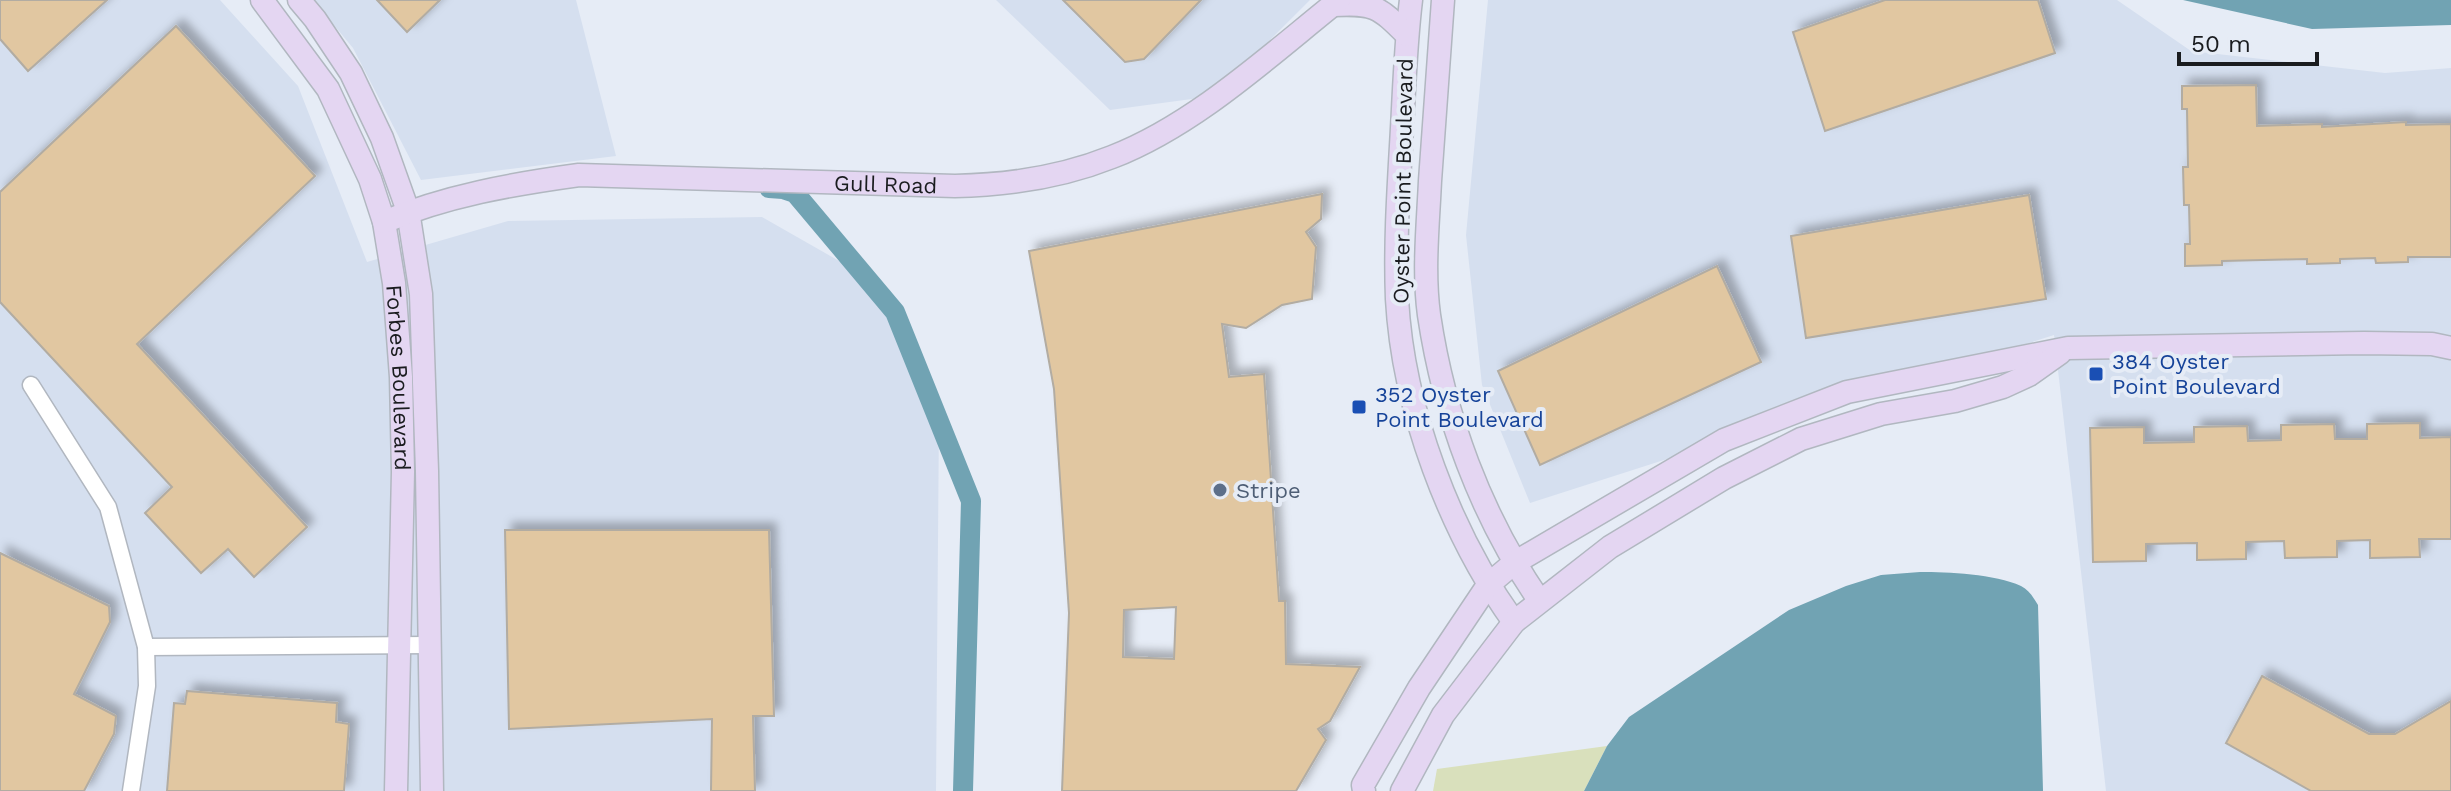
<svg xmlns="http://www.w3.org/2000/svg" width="2451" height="791" viewBox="0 0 2451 791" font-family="'Work Sans',sans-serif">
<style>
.built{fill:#d5dfef}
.green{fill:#d9e0bc}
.water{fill:#71a3b3}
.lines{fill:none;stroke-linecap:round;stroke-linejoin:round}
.canal{stroke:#71a3b3;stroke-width:20}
.building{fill:#e1c7a1;stroke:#b2aca2;stroke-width:2;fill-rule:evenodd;filter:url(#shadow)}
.street-casing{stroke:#b1b7c0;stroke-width:19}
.secondary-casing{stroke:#b1b7c0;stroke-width:25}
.street{stroke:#fff;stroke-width:16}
.secondary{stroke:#e4d6f2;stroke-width:22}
.transit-dot{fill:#1a4fb4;stroke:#e6ecf6;stroke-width:3}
.service-dot{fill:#5c6f8a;stroke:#e6ecf6;stroke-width:3}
.labels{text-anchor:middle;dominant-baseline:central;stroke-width:8;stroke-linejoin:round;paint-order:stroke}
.street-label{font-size:22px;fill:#1a1c1f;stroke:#e6ecf6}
.transit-label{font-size:22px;fill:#164399;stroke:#e6ecf6;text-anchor:start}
.service-label{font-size:22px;fill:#4e5e75;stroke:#e6ecf6;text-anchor:start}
</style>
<defs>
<filter id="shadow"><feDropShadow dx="7" dy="-7" stdDeviation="4" flood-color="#0004"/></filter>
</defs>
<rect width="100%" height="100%" fill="#e6ecf6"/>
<!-- built -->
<g class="built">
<path d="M 0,0 L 220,0 L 298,86 L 367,262 L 508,221 L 762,217 L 890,290 L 939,415 L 936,791 L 0,791 Z"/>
<path d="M 313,0 L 576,0 L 616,156 L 421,180 L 353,48 Z"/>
<path d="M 996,0 L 1310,0 L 1214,96 L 1110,110 Z"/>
<path d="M 1488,0 L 2117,0 L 2191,51 L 2385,73 L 2451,68 L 2451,791 L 2106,791 L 2054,335 L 1530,503 L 1482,385 L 1466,235 Z"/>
</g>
<!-- green -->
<path class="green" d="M 1607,746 L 1584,791 L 1433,791 L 1437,769 Z"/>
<!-- water -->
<g class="water">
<path d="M 2183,0 L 2451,0 L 2451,25 L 2312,29 Z"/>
<path d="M 1920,572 C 1948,572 1995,574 2021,586 C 2029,590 2033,597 2038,605 L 2043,791 L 1584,791 L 1607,746 L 1629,717 L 1789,610 L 1846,586 L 1881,575 Z"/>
</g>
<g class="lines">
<!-- canal -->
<path class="canal" d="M 769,188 L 783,189 L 795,193 L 895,312 L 971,501 L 963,791"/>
</g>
<!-- building -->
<g class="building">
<path d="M 0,0 L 107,0 L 28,71 L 0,39 Z"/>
<path d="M 377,0 L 440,0 L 407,32 Z"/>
<path d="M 1063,0 L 1201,0 L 1144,59 L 1125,62 Z"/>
<path d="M 1885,0 L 2038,0 L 2055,53 L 1825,131 L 1793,32 Z"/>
<path d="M 176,26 L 315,176 L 137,344 L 307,527 L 254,577 L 228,549 L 201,573 L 145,513 L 172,487 L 0,302 L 0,192 Z"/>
<path d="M 2256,85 L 2257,126 L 2322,124 L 2322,127 L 2406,122 L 2406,125 L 2451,124 L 2451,257 L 2408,257 L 2408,262 L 2376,263 L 2375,258 L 2340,259 L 2340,263 L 2307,264 L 2307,259 L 2222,261 L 2222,265 L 2185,266 L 2185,244 L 2190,244 L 2189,205 L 2184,205 L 2183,167 L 2188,167 L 2187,109 L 2182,109 L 2182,86 Z"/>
<path d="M 1322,194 L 1321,219 L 1306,232 L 1316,247 L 1312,299 L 1282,305 L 1246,328 L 1222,324 L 1229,377 L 1264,374 L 1279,601 L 1285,601 L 1286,664 L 1360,667 L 1330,721 L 1318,729 L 1326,740 L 1296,791 L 1062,791 L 1069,613 L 1054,389 L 1029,251 ZM 1176,607 L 1174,659 L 1123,657 L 1124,610 Z"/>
<path d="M 2029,195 L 2046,299 L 1806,338 L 1791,236 Z"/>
<path d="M 1717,266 L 1761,362 L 1540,465 L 1498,371 Z"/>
<path d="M 2420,423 L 2420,438 L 2451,437 L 2451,539 L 2419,539 L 2420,557 L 2370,558 L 2370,540 L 2337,541 L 2337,557 L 2285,558 L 2284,541 L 2246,542 L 2246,559 L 2197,560 L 2197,543 L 2146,544 L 2146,561 L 2093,562 L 2090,428 L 2144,427 L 2144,443 L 2194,442 L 2194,427 L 2247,426 L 2248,441 L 2281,440 L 2281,425 L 2334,424 L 2335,439 L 2367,439 L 2367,424 Z"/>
<path d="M 505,530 L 769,530 L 774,716 L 753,716 L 755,791 L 711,791 L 712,719 L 509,729 Z"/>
<path d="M 0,553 L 109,606 L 110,622 L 74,694 L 116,716 L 114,734 L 84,791 L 0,791 Z"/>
<path d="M 2262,676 L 2369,734 L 2395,734 L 2451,701 L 2451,791 L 2311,791 L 2226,743 Z"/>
<path d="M 187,691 L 337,703 L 336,722 L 349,724 L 344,791 L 167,791 L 174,703 L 185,704 Z"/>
</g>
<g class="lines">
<!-- street casing -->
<g class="street-casing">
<g id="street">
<path d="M 31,385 L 108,507 L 146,647 L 147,686 L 131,791"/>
<path d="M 146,647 L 429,645"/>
</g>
</g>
<!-- secondary casing -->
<g class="secondary-casing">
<g id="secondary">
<path id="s1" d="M 262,0 L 328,89 L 370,179 L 384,222 L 394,283 L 401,377 L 403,472 L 396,791"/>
<path d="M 299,0 L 315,19 L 351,73 L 382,138 L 408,211 L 421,294 L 427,471 L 432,791"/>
<path d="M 1411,0 C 1405,49 1404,97 1401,146 C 1398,197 1395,248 1397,299 C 1403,409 1450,533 1514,622"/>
<path d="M 1443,0 C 1439,60 1434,121 1430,181 C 1428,225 1423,271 1429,315 C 1444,416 1481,516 1539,600"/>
<path d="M 1333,5 C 1374,3 1378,6 1407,35"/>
<path id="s2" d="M 384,222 C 445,196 513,184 579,175 L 955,186 C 1009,185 1062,177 1112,157 C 1195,125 1270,55 1339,0"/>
<path d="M 1364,791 L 1363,785 L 1419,688 L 1488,585 L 1514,563 L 1724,440 L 1847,392 L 2068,348 L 2364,343 L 2432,344 L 2451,348"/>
<path d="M 1402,791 L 1443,715 L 1514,622 L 1610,547 L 1724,478 L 1801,439 L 1881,414 L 1955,401 L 2003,387 L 2029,375 L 2060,353"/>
</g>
</g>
<!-- street -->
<use href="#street" class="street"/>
<!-- secondary -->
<use href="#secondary" class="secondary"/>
</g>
<!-- markers -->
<g class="transit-dot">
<rect x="2088" y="366" width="16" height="16" rx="4"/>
<rect x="1351" y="399" width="16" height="16" rx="4"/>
</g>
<circle class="service-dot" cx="1220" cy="490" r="8"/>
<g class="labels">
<!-- street labels -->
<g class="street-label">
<text transform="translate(1403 181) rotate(-89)">Oyster Point Boulevard</text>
<text stroke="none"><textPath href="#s2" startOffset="508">Gull Road</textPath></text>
<text stroke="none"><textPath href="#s1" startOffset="412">Forbes Boulevard</textPath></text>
</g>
<!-- transit labels -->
<g class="transit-label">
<text x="2112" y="361">384 Oyster<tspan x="2112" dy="25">Point Boulevard</tspan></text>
<text x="1375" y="394">352 Oyster<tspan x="1375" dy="25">Point Boulevard</tspan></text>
</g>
<!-- service labels -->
<g class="service-label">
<text x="1236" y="490">Stripe</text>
</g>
</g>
<!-- scale -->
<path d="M2179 52v12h138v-12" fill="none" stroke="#1a1c1f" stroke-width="4"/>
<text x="2191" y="52" font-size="24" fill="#1a1c1f" stroke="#e6ecf6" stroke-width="6" paint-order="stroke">50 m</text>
</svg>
